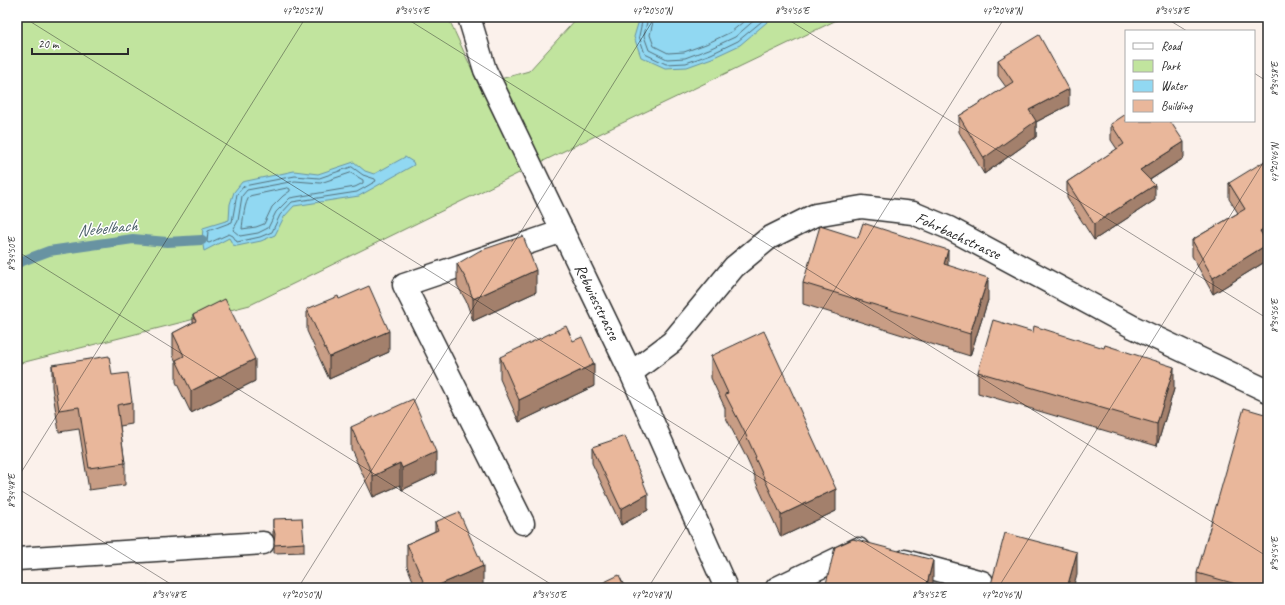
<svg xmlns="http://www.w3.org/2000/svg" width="1285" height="605" viewBox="0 0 1285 605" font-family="Caveat,sans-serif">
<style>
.green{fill:#c1e49e;stroke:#768864}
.water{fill:#91d8f2;stroke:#6893a2}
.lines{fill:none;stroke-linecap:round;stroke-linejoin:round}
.shore{stroke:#54707b;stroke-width:1}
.stream{stroke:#6893a2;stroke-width:10}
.minor-casing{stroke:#2b2b2b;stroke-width:25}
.minor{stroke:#fff;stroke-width:22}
.wall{fill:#c89d85;stroke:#2b2b2b}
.shaded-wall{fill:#a3806c;stroke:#2b2b2b}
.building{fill:#e9b79b;stroke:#2b2b2b}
.ticks{fill:none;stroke:#2b2b2b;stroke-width:1;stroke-opacity:0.45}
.labels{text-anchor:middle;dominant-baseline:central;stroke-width:3;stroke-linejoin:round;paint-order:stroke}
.street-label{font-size:16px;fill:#2b2b2b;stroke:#fff}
.water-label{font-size:17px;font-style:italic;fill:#4a5f67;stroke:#fff}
.neatline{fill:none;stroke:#2b2b2b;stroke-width:1.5}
.ticks-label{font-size:10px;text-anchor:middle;fill:#2b2b2b}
</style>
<rect width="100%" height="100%" fill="#fbf1eb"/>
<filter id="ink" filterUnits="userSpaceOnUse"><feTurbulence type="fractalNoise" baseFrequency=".025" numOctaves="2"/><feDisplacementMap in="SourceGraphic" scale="8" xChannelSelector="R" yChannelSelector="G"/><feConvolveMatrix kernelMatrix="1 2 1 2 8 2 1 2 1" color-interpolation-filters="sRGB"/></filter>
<g filter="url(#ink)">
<!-- green -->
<path class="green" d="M 17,17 L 448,17 L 479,85 L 529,71 L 578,17 L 843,17 L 568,149 L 250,305 L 17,364 Z"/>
<!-- water -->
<g class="water">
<path d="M 640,17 L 773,17 L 740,45 L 712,58 L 687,67 L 665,68 L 641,57 L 634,37 Z"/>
<path d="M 405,157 L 413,162 L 414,165 L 359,196 L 294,206 L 284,217 L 275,235 L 261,241 L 237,246 L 233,245 L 229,238 L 204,251 L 202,240 L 203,228 L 229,220 L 230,204 L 234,192 L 242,182 L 294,171 L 318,174 L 354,162 L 365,171 L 374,174 Z"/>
</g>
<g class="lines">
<!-- shore -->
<g class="shore">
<path d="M 643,17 L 639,36 L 645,54 L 666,64 L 686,63 L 711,54 L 738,41 L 767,17"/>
<path d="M 648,17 L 644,36 L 649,50 L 667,59 L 685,58 L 709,49 L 735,37 L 758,17"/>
<path d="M 654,17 L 650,35 L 654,46 L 668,53 L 684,52 L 706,44 L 731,32 L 749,17"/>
<path d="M 352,167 L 363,175 L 375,179 L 376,181 L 357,192 L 292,202 L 280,215 L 272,232 L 260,237 L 237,242 L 233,236 L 229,234 L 209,243 L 207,242 L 208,231 L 232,222 L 237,194 L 244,186 L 295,176 L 319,178 Z"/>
<path d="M 351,173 L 363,180 L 363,183 L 355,187 L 290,198 L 276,212 L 268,228 L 258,233 L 240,236 L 233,230 L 238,221 L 242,196 L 247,190 L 295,181 L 320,183 Z"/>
<path d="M 288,188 L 290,189 L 290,191 L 283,196 L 272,207 L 264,224 L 256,227 L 242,229 C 243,221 244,202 250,196 Z"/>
</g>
<!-- stream -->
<path class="stream" d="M 17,263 L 49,251 L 133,239 L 167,242 L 202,240"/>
<!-- minor casing -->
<g class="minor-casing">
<g id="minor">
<path d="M 469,17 L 485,70 L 631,373 L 726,588"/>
<path d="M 631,373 L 672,342 L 734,267 L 769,238 L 815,215 L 862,207 L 913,213 L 949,228 L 1133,327 L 1268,391"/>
<path d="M 523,523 L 404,285 L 563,231"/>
<path d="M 17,559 L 263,543"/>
<path d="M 905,561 L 982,582"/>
<path d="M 777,588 L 858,549"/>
</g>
</g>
<!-- minor -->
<use href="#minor" class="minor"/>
</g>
<!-- wall -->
<g class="wall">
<path d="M 998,60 L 1069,105 L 1036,122 L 1036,137 L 984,174 L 959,132 L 959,116 L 1006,87 L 998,76 Z"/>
<path d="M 1111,124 L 1184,158 L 1150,180 L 1155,200 L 1094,240 L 1067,198 L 1067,182 L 1117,149 L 1111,140 Z"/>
<path d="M 1229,183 L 1267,243 L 1268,260 L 1213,294 L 1192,256 L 1192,240 L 1238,213 L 1229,199 Z"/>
<path d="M 457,264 L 536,292 L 473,321 L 466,301 L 457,285 Z"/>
<path d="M 948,265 L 988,300 L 970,356 L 803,304 L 803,283 Z"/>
<path d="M 339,299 L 389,352 L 329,379 L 307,331 L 307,309 Z"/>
<path d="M 193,315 L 255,381 L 191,413 L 176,382 L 176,362 L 173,355 L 173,333 L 193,323 Z"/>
<path d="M 711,356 L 836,511 L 781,537 L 755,480 L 755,477 L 745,455 L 725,416 L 725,408 L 711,378 Z"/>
<path d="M 500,357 L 594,386 L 519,422 L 500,379 Z"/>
<path d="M 52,365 L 112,375 L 132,402 L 132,424 L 120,426 L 125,463 L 125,485 L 89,490 L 79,429 L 59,432 L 52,387 Z"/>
<path d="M 978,372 L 1174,389 L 1157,446 L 978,393 Z"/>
<path d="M 351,427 L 436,474 L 402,490 L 400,485 L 373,497 L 351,449 Z"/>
<path d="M 592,447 L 648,510 L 621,525 L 592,463 Z"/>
<path d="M 273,519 L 304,543 L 304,552 L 274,553 L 274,540 L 273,536 Z"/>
<path d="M 435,522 L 483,588 L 416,588 L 407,566 L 407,544 L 435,531 Z"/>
<path d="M 1197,573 L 1268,588 L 1197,588 Z"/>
</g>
<!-- shaded-wall -->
<g class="shaded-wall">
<path d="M 1069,89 L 1069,105 L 1036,122 L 1036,137 L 984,174 L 984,158 L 1029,110 Z"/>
<path d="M 1184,142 L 1184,158 L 1140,186 L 1140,170 Z"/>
<path d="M 1155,185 L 1155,200 L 1094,240 L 1094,224 Z"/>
<path d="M 1268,226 L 1268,242 L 1260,247 L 1260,231 Z"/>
<path d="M 1268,244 L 1268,260 L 1213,294 L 1213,278 Z"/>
<path d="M 948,250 L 948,272 L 944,264 Z"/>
<path d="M 536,270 L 536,292 L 473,321 L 473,299 Z"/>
<path d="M 988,278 L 988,300 L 970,356 L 970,334 Z"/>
<path d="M 389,331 L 389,352 L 329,379 L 329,357 Z"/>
<path d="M 255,359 L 255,381 L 191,413 L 191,391 Z"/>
<path d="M 594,364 L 594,386 L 519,422 L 519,400 Z"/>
<path d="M 1174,367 L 1174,389 L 1157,446 L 1157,424 Z"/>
<path d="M 436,452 L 436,474 L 402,490 L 402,468 Z"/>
<path d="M 400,463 L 400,485 L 373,497 L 373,476 Z"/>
<path d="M 836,489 L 836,511 L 781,537 L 781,515 Z"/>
<path d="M 648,494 L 648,510 L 621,525 L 621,509 Z"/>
<path d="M 1077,552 L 1077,574 L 1073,588 L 1067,588 Z"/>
<path d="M 933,560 L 933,588 L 926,588 Z"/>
<path d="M 483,566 L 483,588 L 432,588 Z"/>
</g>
<!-- building -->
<g class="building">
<path d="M 1039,35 L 1069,89 L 1029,110 L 1036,121 L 984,158 L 959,116 L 1013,82 L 998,60 Z"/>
<path d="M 1126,114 L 1126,121 L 1170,121 L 1184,142 L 1140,170 L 1155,185 L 1094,224 L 1067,182 L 1124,144 L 1111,124 Z"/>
<path d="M 1268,159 L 1268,226 L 1260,231 L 1268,244 L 1213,278 L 1192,240 L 1245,209 L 1229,183 Z"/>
<path d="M 863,223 L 948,250 L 944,264 L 988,278 L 970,334 L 803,283 L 820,226 L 858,238 Z"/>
<path d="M 523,236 L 536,270 L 473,299 L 466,279 L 457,264 L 479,251 Z"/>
<path d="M 369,286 L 389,331 L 329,357 L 307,309 L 338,296 L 339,299 Z"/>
<path d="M 225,299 L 255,359 L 191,391 L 176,360 L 184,356 L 173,333 L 196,321 L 193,315 Z"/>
<path d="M 993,320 L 1033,332 L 1034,326 L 1104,348 L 1105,345 L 1174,367 L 1157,424 L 978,372 Z"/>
<path d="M 566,326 L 573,341 L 582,337 L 594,364 L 519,400 L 500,357 Z"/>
<path d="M 764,331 L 836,489 L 781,515 L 755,458 L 756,457 L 745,433 L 725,394 L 728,393 L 711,356 Z"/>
<path d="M 109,356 L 112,375 L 128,373 L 132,402 L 117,405 L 125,463 L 89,468 L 79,407 L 59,410 L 52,365 Z"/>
<path d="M 413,399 L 436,452 L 402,468 L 400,463 L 373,476 L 351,427 Z"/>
<path d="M 1244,408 L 1268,415 L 1268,586 L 1267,588 L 1250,588 L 1197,573 Z"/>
<path d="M 625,436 L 648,494 L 621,509 L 592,447 Z"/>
<path d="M 459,512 L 483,566 L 432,588 L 426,588 L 407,544 L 438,530 L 435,522 Z"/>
<path d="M 302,518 L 304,543 L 274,545 L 275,534 L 273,527 L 273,519 Z"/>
<path d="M 1005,533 L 1077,552 L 1067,588 L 990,588 Z"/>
<path d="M 853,539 L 933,560 L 926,588 L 825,588 L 835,547 Z"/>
<path d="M 619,575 L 625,588 L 592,588 Z"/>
<path d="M 143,585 L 180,588 L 143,588 Z"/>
</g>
</g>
<!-- ticks -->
<path class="ticks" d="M 23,17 L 937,588M 404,17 L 1268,557M 784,17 L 1268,319M 1164,17 L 1187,31M 1254,73 L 1268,82M 17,251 L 557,588M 17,479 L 306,17M 17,488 L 177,588M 298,588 L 655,17M 648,588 L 1005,17M 998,588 L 1268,155"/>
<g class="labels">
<!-- street labels -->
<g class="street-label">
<text transform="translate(958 236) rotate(25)">Fohrbachstrasse</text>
<text transform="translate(597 302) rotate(64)">Rebwiesstrasse</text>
</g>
<!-- water labels -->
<g class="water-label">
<text transform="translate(107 228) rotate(-6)">Nebelbach</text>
</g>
</g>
<!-- margin -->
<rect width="1285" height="605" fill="none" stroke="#fff" stroke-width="44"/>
<!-- legend -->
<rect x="1125" y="30" width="130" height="92" fill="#ffffff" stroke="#aaaaaa"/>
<rect x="1133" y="43" width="20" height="6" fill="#ffffff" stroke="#aaaaaa"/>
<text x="1161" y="50" font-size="12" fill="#2b2b2b">Road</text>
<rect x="1133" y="60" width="20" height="12" fill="#c1e49e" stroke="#aaaaaa"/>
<text x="1161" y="70" font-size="12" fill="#2b2b2b">Park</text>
<rect x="1133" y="80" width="20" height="12" fill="#91d8f2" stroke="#aaaaaa"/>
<text x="1161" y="90" font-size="12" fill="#2b2b2b">Water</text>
<rect x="1133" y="100" width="20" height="12" fill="#e9b79b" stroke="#aaaaaa"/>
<text x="1161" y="110" font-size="12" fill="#2b2b2b">Building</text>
<!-- scale -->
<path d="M32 48v6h96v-6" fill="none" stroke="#2b2b2b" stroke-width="2"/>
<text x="38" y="48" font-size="12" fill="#2b2b2b" stroke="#ffffff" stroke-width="3" paint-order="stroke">20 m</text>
<rect x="22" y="22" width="1241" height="561" class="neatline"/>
<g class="ticks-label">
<text x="302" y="14">47°20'52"N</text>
<text x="412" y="14">8°34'54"E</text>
<text x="652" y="14">47°20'50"N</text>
<text x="792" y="14">8°34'56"E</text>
<text x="1002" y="14">47°20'48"N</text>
<text x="1172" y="14">8°34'58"E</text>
<text transform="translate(1274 79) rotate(-90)" y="4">8°34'58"E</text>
<text transform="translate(1274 163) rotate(-90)" y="4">47°20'46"N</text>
<text transform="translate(11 254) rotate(-90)" y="4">8°34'50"E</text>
<text transform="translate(1274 316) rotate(-90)" y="4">8°34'56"E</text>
<text transform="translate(11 491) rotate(-90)" y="4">8°34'48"E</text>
<text transform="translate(1274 554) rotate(-90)" y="4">8°34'54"E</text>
<text x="169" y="598">8°34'48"E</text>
<text x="301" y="598">47°20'50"N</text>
<text x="549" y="598">8°34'50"E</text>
<text x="651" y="598">47°20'48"N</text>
<text x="929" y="598">8°34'52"E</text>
<text x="1001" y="598">47°20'46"N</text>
</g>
</svg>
